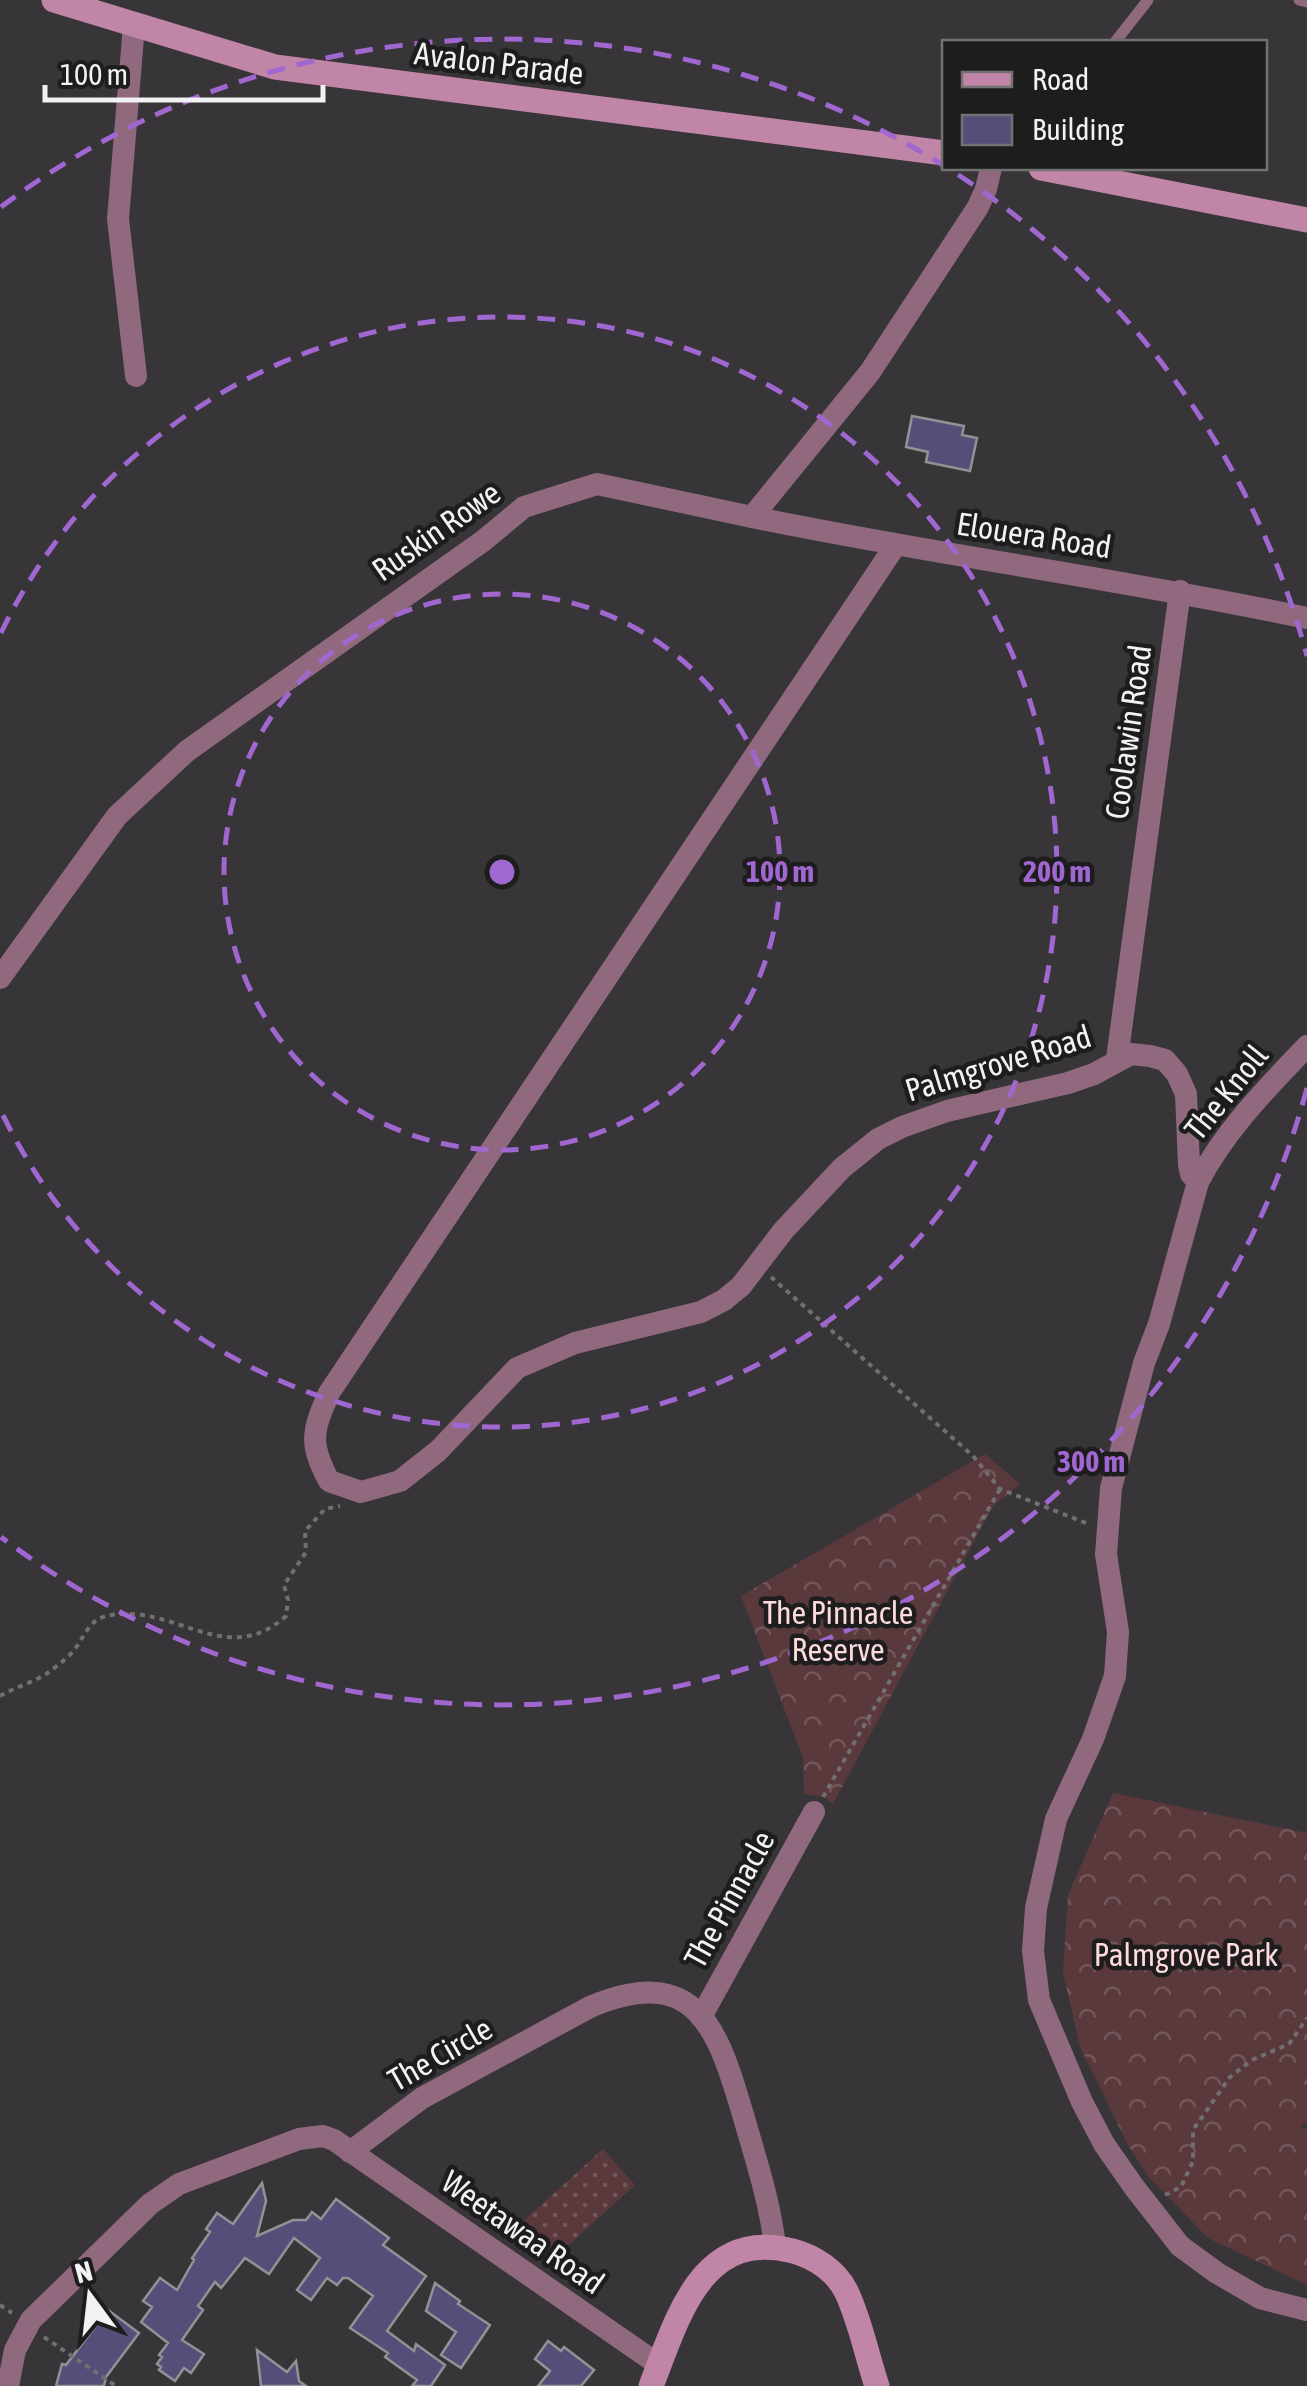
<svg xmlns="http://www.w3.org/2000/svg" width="1307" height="2386" viewBox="0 0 1307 2386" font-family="'Asap Condensed',sans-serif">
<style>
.green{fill:url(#green-dots)}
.forest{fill:url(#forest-crowns)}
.building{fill:#534f79;stroke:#929295;stroke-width:2.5}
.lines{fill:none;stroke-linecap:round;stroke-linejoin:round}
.path{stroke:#716f71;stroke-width:4;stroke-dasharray:5 5;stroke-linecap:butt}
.lane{stroke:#90697f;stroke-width:11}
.street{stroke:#90697f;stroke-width:22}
.secondary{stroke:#c185a8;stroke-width:25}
.ring{fill:none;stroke:#9f67cf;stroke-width:5;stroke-dasharray:18 12}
.labels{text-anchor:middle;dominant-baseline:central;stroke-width:9;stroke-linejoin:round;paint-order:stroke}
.street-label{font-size:32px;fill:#f2f1f3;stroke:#1e1d1e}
.park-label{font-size:32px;fill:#fddadd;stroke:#1e1d1e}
.centre{fill:#9f67cf;stroke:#1e1d1e;stroke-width:5}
.ring-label{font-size:30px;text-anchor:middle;font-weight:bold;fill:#9f67cf;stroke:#1e1d1e;stroke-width:9;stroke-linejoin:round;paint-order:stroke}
</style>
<defs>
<pattern id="green-dots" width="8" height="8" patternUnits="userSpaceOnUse" patternTransform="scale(2.5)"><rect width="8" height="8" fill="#5a393d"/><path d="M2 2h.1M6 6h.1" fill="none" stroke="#72565a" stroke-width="1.8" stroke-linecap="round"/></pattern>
<pattern id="forest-crowns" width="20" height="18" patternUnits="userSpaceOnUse" patternTransform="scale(2.5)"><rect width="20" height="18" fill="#5a393d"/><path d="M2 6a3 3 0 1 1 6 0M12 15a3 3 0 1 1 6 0" fill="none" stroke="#72565a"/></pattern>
</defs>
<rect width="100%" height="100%" fill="#373537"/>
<!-- green -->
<path class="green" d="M 603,2149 L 635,2185 L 552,2260 L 511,2232 Z"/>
<!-- forest -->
<g class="forest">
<path d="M 985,1454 L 1020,1484 L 993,1506 L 833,1804 L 824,1797 L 804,1794 L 803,1758 L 741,1596 Z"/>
<path d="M 1113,1793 L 1307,1833 L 1307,2123 L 1301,2127 L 1307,2130 L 1307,2285 L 1208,2238 L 1148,2176 L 1128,2145 L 1080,2047 L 1063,1973 L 1068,1895 Z"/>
</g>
<!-- building -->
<g class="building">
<path d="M 912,416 L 964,426 L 962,435 L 977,438 L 970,471 L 926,462 L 928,452 L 906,447 Z"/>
<path d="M 262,2183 L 266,2201 L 257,2236 L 293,2220 L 306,2220 L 312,2212 L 321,2219 L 336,2199 L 389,2238 L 383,2245 L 426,2276 L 387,2331 L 414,2351 L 416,2344 L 445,2365 L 431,2386 L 412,2386 L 417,2380 L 385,2357 L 388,2353 L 350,2328 L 373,2296 L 348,2278 L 343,2278 L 337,2285 L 327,2278 L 311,2300 L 297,2290 L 320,2258 L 294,2238 L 269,2274 L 245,2258 L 221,2288 L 215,2282 L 198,2306 L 203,2310 L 182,2340 L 204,2354 L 191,2373 L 184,2368 L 175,2381 L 159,2370 L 161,2367 L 157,2364 L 162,2357 L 159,2355 L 168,2343 L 141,2322 L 152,2307 L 143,2301 L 160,2278 L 177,2290 L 194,2260 L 192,2258 L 210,2232 L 206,2229 L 217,2213 L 233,2224 Z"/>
<path d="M 435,2283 L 460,2301 L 458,2304 L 490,2325 L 461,2368 L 441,2355 L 456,2332 L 426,2311 Z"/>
<path d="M 108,2310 L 139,2333 L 106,2377 L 104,2386 L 56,2386 L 62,2364 L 66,2365 Z"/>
<path d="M 548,2341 L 561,2351 L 564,2347 L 594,2370 L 581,2386 L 538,2386 L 550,2371 L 535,2359 Z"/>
<path d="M 257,2350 L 287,2372 L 296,2361 L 299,2381 L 306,2386 L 261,2386 Z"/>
</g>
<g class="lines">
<!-- path -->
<g class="path">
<path d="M 771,1277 L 973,1456 L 1000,1489 L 1086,1523"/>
<path d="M 0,1696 C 15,1687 35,1682 49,1672 C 58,1665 71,1656 77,1646 C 92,1623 93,1615 124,1614 C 182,1612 231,1666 286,1616 L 288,1600 L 284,1585 L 306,1552 L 305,1531 L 325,1509 L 340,1506"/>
<path d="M 823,1797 L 1000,1489"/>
<path d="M 1165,2195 L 1181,2187 L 1193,2161 L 1193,2130 L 1230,2077 L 1252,2060 L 1289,2044 L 1307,2018"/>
<path d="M 0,2305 L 12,2313"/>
<path d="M 44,2337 L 116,2386"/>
</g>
<!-- lane -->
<g class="lane">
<path d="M 1299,0 L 1307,2"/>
<path d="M 1115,42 L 1148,0"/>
</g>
<!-- street -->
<g class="street">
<path d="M 134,25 L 118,219 L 136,376"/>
<path d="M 752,517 C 936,555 1123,579 1307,618"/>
<path d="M 895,546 L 329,1393 C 312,1432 309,1443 329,1481 L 361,1492 L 400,1481 L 438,1451 L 517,1368 L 575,1343 L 701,1312 L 724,1300 L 741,1286 L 783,1231 L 842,1168 L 878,1139 L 902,1127 L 947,1111 L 1068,1083 L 1094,1074 L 1131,1054 L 1150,1056 L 1165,1060 L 1177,1074 L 1186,1094 L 1189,1165 L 1191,1174 L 1198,1182 L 1159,1324 L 1144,1363 L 1111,1488 L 1106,1554 L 1118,1632 L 1115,1676 L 1093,1739 L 1056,1819 L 1036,1908 L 1033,1951 L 1039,2000 L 1082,2102 L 1104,2144 L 1134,2187 L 1180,2246 L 1217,2273 L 1260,2298 L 1307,2310"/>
<path d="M 0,978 L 117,816 L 187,751 L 483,541 L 524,507 L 597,484 L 752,517 L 870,372 L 978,207 L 986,189 L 991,168"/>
<path d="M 1117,1059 L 1180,591"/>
<path d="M 1198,1182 C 1226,1129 1266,1089 1307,1046"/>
<path d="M 701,2017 L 814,1812"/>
<path d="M 350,2152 L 422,2098 L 590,2007 C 697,1962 718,2029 744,2118 C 756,2160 770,2202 775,2246"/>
<path d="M 8,2386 L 15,2350 L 31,2320 L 150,2204 L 179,2184 L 299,2139 L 323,2136 L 334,2140 L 659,2365"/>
</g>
<!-- secondary -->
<g class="secondary">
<path d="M 54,0 L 275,67 L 944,153"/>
<path d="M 1041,168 L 1307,220"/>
<path d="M 651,2386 C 677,2320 701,2227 793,2251 C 815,2257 836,2271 846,2291 C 860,2320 867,2356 877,2386"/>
</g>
</g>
<!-- distance rings -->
<g class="ring">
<circle cx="502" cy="872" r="278"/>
<path d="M1 633A555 555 0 1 1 1 1111"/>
<path d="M1307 1088A833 833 0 0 1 1 1537M1 207A833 833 0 0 1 1307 656"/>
</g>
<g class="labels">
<!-- street labels -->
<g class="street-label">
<text transform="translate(499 63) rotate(7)">Avalon Parade</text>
<text transform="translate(436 531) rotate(-35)">Ruskin Rowe</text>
<text transform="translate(1034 535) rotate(9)">Elouera Road</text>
<text transform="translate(1128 732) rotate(-82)">Coolawin Road</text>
<text transform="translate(998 1063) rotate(-17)">Palmgrove Road</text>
<text transform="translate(1226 1092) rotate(-51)">The Knoll</text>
<text transform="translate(729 1899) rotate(-61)">The Pinnacle</text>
<text transform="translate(440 2054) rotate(-30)">The Circle</text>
<text transform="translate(523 2232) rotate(35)">Weetawaa Road</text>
</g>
<!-- park labels -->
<g class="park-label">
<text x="838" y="1612">The Pinnacle<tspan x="838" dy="37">Reserve</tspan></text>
<text x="1186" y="1954">Palmgrove Park</text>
</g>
</g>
<circle cx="502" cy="872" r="15" class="centre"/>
<g class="ring-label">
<text x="780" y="882">100 m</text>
<text x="1057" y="882">200 m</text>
<text x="1091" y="1472">300 m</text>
</g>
<!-- legend -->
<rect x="942" y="40" width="325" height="130" fill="#1e1d1e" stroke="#737273" stroke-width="2.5"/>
<rect x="962" y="72" width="50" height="15" fill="#c185a8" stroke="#737273" stroke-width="2.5"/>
<text x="1032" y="90" font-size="30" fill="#f2f1f3">Road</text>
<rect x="962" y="115" width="50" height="30" fill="#534f79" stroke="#737273" stroke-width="2.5"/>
<text x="1032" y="140" font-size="30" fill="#f2f1f3">Building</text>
<!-- north arrow -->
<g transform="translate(90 2296) rotate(345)" stroke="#1e1d1e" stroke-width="8" paint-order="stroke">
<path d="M0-8L18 38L0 25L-18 38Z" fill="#f2f1f3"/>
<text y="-15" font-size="28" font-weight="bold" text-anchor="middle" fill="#f2f1f3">N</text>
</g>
<!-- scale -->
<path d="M45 85v15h278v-15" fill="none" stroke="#f2f1f3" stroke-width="5"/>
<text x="60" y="85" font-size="30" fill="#f2f1f3" stroke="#1e1d1e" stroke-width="8" paint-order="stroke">100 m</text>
</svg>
